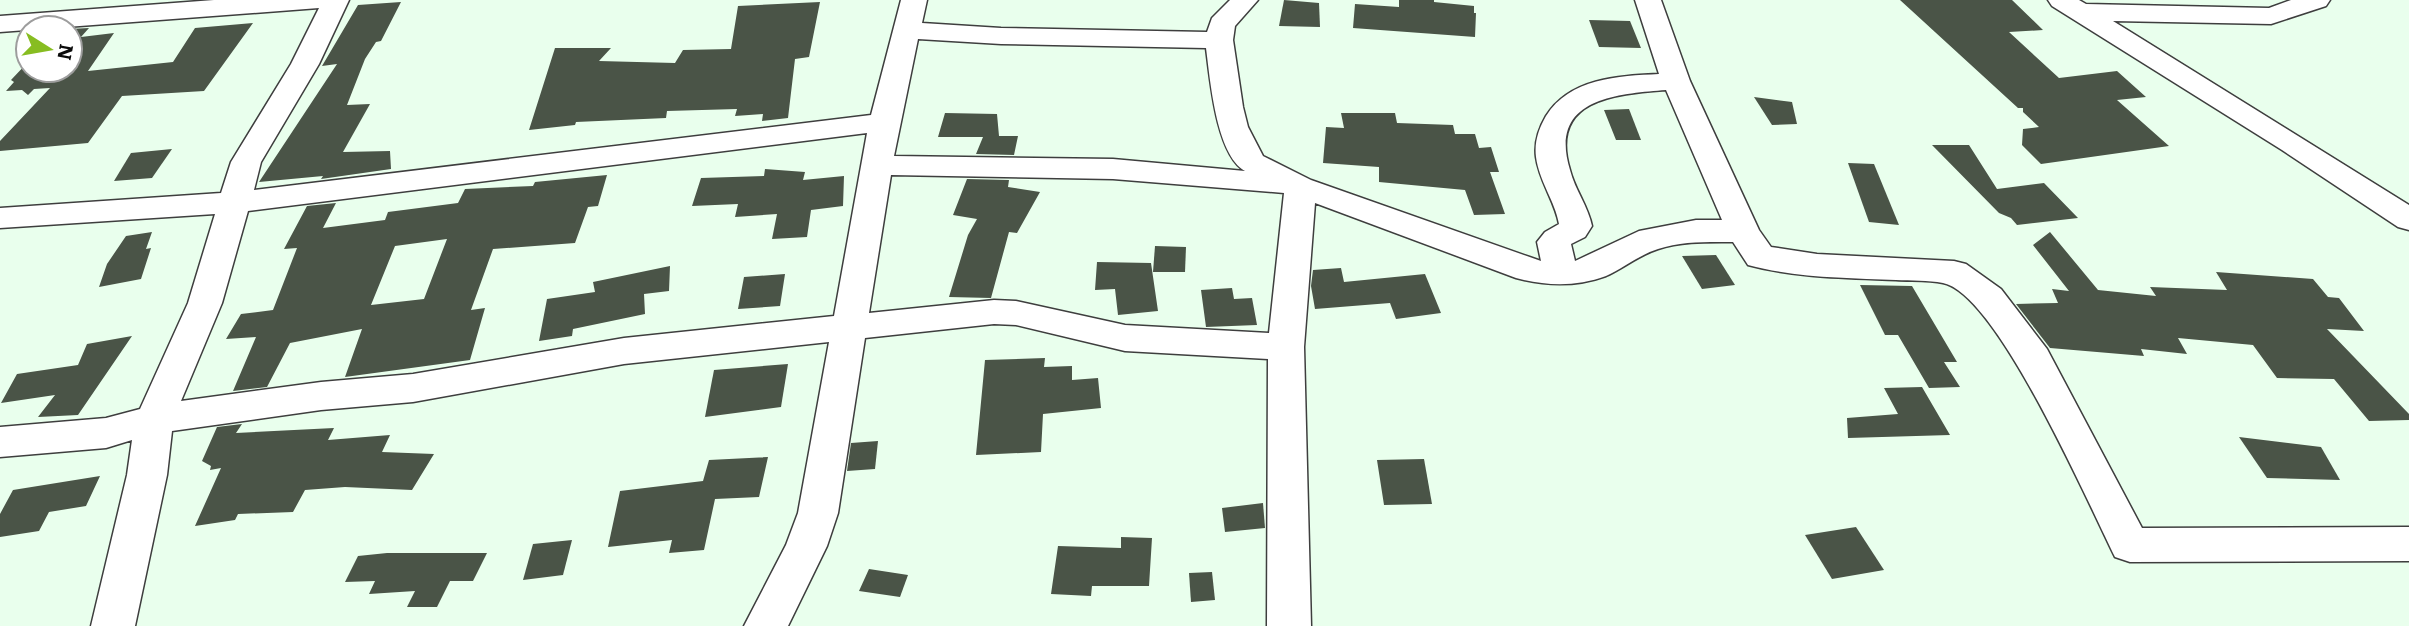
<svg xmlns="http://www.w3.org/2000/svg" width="2409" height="626" viewBox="0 0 2409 626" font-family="Literata,serif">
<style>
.building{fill:#4a5447;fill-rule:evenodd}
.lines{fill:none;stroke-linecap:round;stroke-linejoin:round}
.street-casing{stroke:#3e3e3e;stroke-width:3}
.street{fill:#fff;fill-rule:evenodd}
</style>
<rect width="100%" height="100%" fill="#e9ffed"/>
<!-- building -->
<g class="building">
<path d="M 1284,0 L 1319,3 L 1320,27 L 1279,26 Z"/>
<path d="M 1399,0 L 1434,0 L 1434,2 L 1474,6 L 1474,13 L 1476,13 L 1475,37 L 1353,28 L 1355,4 L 1399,7 Z"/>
<path d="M 1900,0 L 2012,0 L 2043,30 L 2009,32 L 2059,78 L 2117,71 L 2146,97 L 2117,100 L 2169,146 L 2041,164 L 2022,145 L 2023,129 L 2039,127 L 2023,112 L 2023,108 L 2018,108 Z"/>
<path d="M 401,2 L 381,41 L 376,42 L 365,59 L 347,105 L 370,104 L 343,152 L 390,151 L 391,169 L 321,179 L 323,176 L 259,182 L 337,64 L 322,66 L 358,5 Z"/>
<path d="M 820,2 L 809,57 L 795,59 L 788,118 L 762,121 L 763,114 L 735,116 L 737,109 L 667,111 L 666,118 L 576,122 L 575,125 L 529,130 L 555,48 L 611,48 L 599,61 L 675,63 L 683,50 L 731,49 L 738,6 Z"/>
<path d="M 1589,20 L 1630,21 L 1641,48 L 1599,47 Z"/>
<path d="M 253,23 L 204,91 L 122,96 L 88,143 L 0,151 L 0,141 L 50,88 L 34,89 L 28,95 L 22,90 L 6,91 L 14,82 L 11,80 L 28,62 L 28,70 L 70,70 L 70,29 L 89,28 L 81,37 L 114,33 L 88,71 L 173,62 L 195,28 Z"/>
<path d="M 1754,97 L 1792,102 L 1797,124 L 1772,125 Z"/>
<path d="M 1629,109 L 1641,140 L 1616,140 L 1604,110 Z"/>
<path d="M 945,113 L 997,114 L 999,136 L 1018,136 L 1014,155 L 976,154 L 983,137 L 938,137 Z"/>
<path d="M 1341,113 L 1395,113 L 1397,123 L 1453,125 L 1455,134 L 1475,134 L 1479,148 L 1491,147 L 1499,172 L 1490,172 L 1505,214 L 1474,215 L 1465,190 L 1379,182 L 1379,167 L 1323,163 L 1326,127 L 1344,128 Z"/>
<path d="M 1932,145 L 1969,145 L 1997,189 L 2044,183 L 2078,218 L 2017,225 L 2011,218 L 1999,213 Z"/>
<path d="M 172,149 L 152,178 L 114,181 L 131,153 Z"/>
<path d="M 1848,163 L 1874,164 L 1899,225 L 1869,222 Z"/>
<path d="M 765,169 L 805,172 L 803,180 L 844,176 L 843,206 L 811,210 L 807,237 L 772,239 L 777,214 L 735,217 L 738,204 L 692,206 L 701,178 L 764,176 Z"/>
<path d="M 607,175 L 598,206 L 588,207 L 575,243 L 493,249 L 471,310 L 485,308 L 470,360 L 345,377 L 362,329 L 290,343 L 267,387 L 233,391 L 256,337 L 226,339 L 241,314 L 273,310 L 297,248 L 284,249 L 307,206 L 336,203 L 323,228 L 385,220 L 388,212 L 458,203 L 465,189 L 533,186 L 535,182 ZM 447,239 L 424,299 L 371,305 L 395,246 Z"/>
<path d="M 967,179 L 1009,180 L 1008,187 L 1040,192 L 1017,233 L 1009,232 L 991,298 L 949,297 L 968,235 L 977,219 L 953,215 Z"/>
<path d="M 152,232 L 146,249 L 151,248 L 141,279 L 99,287 L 107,264 L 126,236 Z"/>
<path d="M 2050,232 L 2098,290 L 2156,296 L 2150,287 L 2227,290 L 2216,272 L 2313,279 L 2328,297 L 2339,298 L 2364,331 L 2327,329 L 2409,414 L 2409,420 L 2369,421 L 2334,379 L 2277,378 L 2253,345 L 2178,338 L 2187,354 L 2141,349 L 2144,356 L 2050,348 L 2016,304 L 2058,303 L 2052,289 L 2069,291 L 2033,245 Z"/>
<path d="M 1155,246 L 1186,247 L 1185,272 L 1153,272 Z"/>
<path d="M 1716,255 L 1735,285 L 1702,289 L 1682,256 Z"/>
<path d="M 1097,262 L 1151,263 L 1158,311 L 1118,315 L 1115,289 L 1095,290 Z"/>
<path d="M 670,266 L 669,291 L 644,294 L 645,314 L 573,329 L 572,336 L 539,341 L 547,299 L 595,292 L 593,282 Z"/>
<path d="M 1341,268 L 1344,282 L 1425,274 L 1441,313 L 1396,319 L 1390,303 L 1315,309 L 1311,286 L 1313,270 Z"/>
<path d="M 785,274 L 780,306 L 738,309 L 744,277 Z"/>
<path d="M 1860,285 L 1912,286 L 1957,362 L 1944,362 L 1960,387 L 1929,388 L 1898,335 L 1885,335 Z"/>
<path d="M 1232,288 L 1234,299 L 1252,298 L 1257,325 L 1206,327 L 1201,290 Z"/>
<path d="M 132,336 L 78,415 L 38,417 L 55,395 L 1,403 L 17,374 L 78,365 L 87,344 Z"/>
<path d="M 1045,358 L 1044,367 L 1072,366 L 1072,380 L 1098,378 L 1101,408 L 1043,414 L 1041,452 L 976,455 L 985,360 Z"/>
<path d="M 788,364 L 781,407 L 705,417 L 714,370 Z"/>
<path d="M 1922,387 L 1950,435 L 1848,438 L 1847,418 L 1898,414 L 1884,388 Z"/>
<path d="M 242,424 L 236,433 L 334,428 L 328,440 L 390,435 L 382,452 L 434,454 L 412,490 L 345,487 L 305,490 L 293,512 L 238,514 L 235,520 L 195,526 L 221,468 L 210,470 L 211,466 L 202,461 L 217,427 Z"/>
<path d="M 2239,437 L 2321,447 L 2340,480 L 2267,478 Z"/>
<path d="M 878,441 L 875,469 L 847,471 L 851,443 Z"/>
<path d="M 768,457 L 759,497 L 715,499 L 704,550 L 669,553 L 672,540 L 608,547 L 620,491 L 703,481 L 709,460 Z"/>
<path d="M 1424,459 L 1432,504 L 1384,505 L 1377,460 Z"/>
<path d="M 100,476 L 86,506 L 49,512 L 39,531 L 0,537 L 0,514 L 13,490 Z"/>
<path d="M 1263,503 L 1265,528 L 1225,532 L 1222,508 Z"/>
<path d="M 1856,527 L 1884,570 L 1832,579 L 1805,535 Z"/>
<path d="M 1121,537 L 1152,538 L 1149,586 L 1092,586 L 1091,596 L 1051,594 L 1058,546 L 1121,548 Z"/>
<path d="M 572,540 L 563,575 L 523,580 L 533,544 Z"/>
<path d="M 387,553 L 487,553 L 473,581 L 450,581 L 437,607 L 407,607 L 415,591 L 369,594 L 375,581 L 345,582 L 358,556 Z"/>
<path d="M 869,569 L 908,575 L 900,597 L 859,591 Z"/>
<path d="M 1212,572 L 1215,600 L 1191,602 L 1189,573 Z"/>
</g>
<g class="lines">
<!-- street casing -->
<g class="street-casing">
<g id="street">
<path d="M 214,0 L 349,0 L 319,64 L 261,162 L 254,190 L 871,115 L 901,0 L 927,0 L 922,23 L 1001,28 L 1207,32 L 1212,18 L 1230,0 L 1258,0 L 1235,26 L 1233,40 L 1243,107 L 1248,127 L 1263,156 L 1311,180 L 1541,261 L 1537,242 L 1545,232 L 1559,224 C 1555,201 1539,181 1536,157 C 1534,142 1539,128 1546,116 C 1570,78 1618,76 1659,74 L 1635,0 L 1661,0 L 1690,81 L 1759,230 L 1771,247 L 1817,254 L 1954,261 L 1966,264 L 2001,289 L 2047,349 L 2142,528 L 2409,527 L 2409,561 L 2130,562 L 2115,557 C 2089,505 1997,293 1943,283 C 1928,280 1911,281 1896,280 C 1847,278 1796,278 1748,265 L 1733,242 C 1708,242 1682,241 1658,249 C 1639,255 1622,269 1606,276 C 1576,287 1546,286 1516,278 L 1315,203 L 1304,347 L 1311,626 L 1267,626 L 1268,359 L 1125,351 L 1016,325 L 994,324 L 865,338 L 838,513 L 827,546 L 788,626 L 744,626 L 786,545 L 798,513 L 829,342 L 624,364 L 413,402 L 321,410 L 172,431 L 167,475 L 135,626 L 91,626 L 127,475 L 132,440 L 106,448 L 0,457 L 0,427 L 106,418 L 140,409 L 188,303 L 215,214 L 0,228 L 0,208 L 221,193 L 231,162 L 291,64 L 319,8 L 0,32 L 0,16 ZM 918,39 L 1001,44 L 1206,48 C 1210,78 1216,155 1245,171 L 1113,159 L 894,156 ZM 1666,90 L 1722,220 L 1696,220 L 1639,231 L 1575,261 L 1571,244 L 1585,237 L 1592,226 C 1588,206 1575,190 1570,170 C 1548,99 1615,94 1666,90 ZM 867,133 L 834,316 L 624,338 L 413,374 L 321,382 L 181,401 L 222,303 L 248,211 ZM 891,175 L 1113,179 L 1284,193 L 1269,333 L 1125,325 L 1016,301 L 994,300 L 869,313 Z"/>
<path d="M 2048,0 L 2079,0 L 2086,4 L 2269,8 L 2291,0 L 2330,0 L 2326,6 L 2271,24 L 2113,21 L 2409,205 L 2409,230 L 2398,227 L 2282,150 L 2052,6 Z"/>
</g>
</g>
<!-- street -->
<use href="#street" class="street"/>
</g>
<!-- north arrow -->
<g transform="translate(49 49) rotate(101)"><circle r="33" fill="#ffffff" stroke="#9d9d9d" stroke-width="2"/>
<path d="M0-5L12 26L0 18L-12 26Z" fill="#87bd21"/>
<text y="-10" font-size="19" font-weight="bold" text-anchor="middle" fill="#0b0b0b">N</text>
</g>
</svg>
